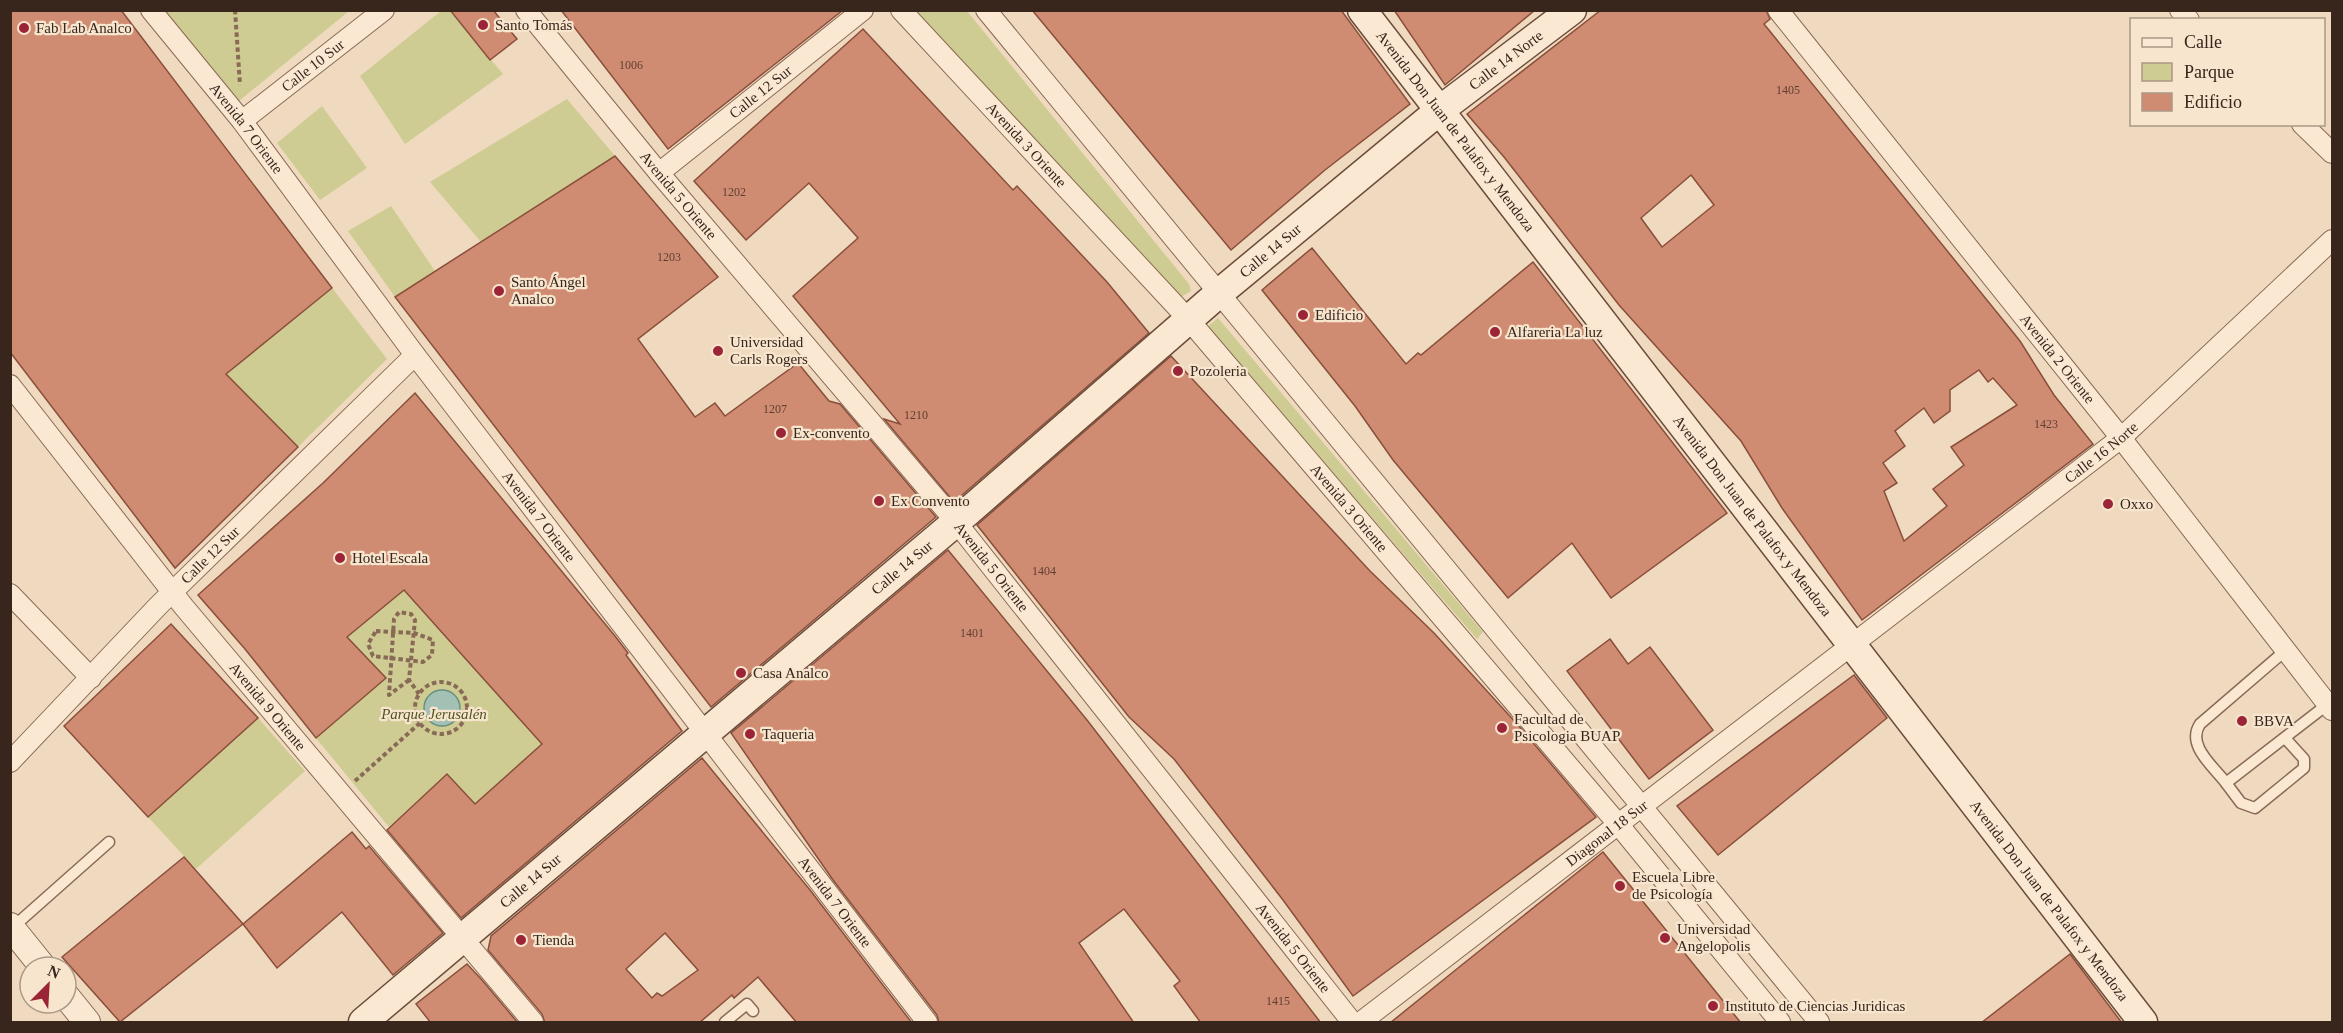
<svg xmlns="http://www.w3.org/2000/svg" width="2343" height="1033" viewBox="0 0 2343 1033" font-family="'Times New Roman',serif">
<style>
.green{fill:#cecc92}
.water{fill:#a2c1b4;stroke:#698f80;stroke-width:1.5}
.building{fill:#d08c72;stroke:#894f3b;stroke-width:1.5;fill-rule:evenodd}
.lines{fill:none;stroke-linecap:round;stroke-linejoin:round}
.service-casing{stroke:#896a56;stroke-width:13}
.minor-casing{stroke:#896a56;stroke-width:22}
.tertiary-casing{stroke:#896a56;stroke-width:28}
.secondary-casing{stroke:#6b4b3a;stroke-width:31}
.path{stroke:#896a56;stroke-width:4;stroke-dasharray:4.5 3;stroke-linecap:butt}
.service{stroke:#fae8d2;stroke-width:10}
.minor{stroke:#fae8d2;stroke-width:20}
.tertiary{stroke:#fae8d2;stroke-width:26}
.secondary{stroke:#fae8d2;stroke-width:28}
.poi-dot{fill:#9b2436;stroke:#f7e5ce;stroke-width:2}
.labels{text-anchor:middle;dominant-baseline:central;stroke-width:4.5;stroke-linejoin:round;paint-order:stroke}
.number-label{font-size:12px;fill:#5e3f32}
.poi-label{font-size:15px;fill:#38251c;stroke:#f7e5ce;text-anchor:start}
.street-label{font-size:15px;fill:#38251c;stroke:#f7e5ce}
.park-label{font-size:15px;font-style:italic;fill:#505521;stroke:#f7e5ce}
</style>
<rect width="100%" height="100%" fill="#f0dabf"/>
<!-- green -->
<g class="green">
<path d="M 164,11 L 349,11 L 239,101 Z"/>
<path d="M 441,11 L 450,11 L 503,74 L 405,144 L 360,76 Z"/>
<path d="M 908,11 L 967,11 L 1189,284 L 1191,291 L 1181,297 L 1177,295 Z"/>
<path d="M 567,99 L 615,156 L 481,242 L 430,182 Z"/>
<path d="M 322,106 L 367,168 L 320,200 L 277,143 Z"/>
<path d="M 391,206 L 435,271 L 395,297 L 348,231 Z"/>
<path d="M 332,288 L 387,359 L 298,447 L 226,374 Z"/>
<path d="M 1218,318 L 1483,632 L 1477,639 L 1207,327 Z"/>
<path d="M 404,590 L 542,744 L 475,804 L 447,774 L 389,827 L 316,738 L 386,678 L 347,637 Z"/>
<path d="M 258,718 L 305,771 L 196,869 L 148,817 Z"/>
</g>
<!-- water -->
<circle class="water" cx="442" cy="708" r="18"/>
<!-- building -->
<g class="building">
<path d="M 10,10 L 121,10 L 332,288 L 226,374 L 298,447 L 175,568 L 10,352 Z"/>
<path d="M 450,10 L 493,10 L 517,39 L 490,60 Z"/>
<path d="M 561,10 L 843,10 L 668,149 Z"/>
<path d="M 1032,10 L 1341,10 L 1410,104 L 1325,170 L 1231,250 Z"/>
<path d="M 1394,10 L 1535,10 L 1445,85 Z"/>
<path d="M 1601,10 L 1766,10 L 1770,19 L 1764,24 L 2020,341 L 2054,395 L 2093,444 L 1862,620 L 1782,508 L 1741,441 L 1619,305 L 1504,157 L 1467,114 ZM 1691,175 L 1714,205 L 1662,247 L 1641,218 ZM 1979,370 L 1988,382 L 1993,378 L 2017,405 L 1951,447 L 1964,465 L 1933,489 L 1947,506 L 1904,541 L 1884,491 L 1897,483 L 1883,463 L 1905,446 L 1895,431 L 1924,408 L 1934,423 L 1950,411 L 1950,390 Z"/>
<path d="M 863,29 L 1013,190 L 1017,186 L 1107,282 L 1149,333 L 954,502 L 884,419 L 900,424 L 793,296 L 858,238 L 809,183 L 746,240 L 694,181 Z"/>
<path d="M 615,156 L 718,277 L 638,339 L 695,417 L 715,403 L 725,416 L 798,363 L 829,401 L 840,404 L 936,517 L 711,707 L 395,297 Z"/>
<path d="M 1312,248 L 1406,364 L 1418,353 L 1421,355 L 1533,262 L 1727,513 L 1611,598 L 1572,543 L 1508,598 L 1393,460 L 1355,406 L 1262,290 Z"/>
<path d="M 1171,356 L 1370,571 L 1434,633 L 1518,725 L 1596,817 L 1353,996 L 1283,900 L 1174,759 L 1129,717 L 977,525 Z"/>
<path d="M 415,393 L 615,636 L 628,653 L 626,655 L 682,731 L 461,918 L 387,830 L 447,774 L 475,804 L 542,744 L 404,590 L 347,637 L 386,678 L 316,738 L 245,649 L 198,595 L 323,483 Z"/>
<path d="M 948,550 L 1087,720 L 1321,1023 L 1201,1023 L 1174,986 L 1180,981 L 1124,909 L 1079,943 L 1134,1023 L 939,1023 L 937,1015 L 833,880 L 731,733 Z"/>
<path d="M 171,624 L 258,718 L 148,817 L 64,726 Z"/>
<path d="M 1610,639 L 1628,664 L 1650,647 L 1713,730 L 1649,779 L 1567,671 Z"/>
<path d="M 1854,675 L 1887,718 L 1718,855 L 1677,806 Z"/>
<path d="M 702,758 L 810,890 L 912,1023 L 797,1023 L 758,977 L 734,998 L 732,995 L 699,1023 L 545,1023 L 542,1014 L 488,950 L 491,936 ZM 665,933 L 698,970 L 662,996 L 657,993 L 652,998 L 626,969 Z"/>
<path d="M 352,832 L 366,849 L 369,846 L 443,933 L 393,975 L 342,912 L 277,968 L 243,924 Z"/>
<path d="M 1603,852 L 1741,1023 L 1390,1023 L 1458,968 Z"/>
<path d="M 184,857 L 243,924 L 120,1022 L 62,957 Z"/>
<path d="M 2070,954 L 2122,1023 L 1981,1023 Z"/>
<path d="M 467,964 L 482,980 L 518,1023 L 431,1023 L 416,1004 Z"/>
</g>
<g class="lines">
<!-- service casing -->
<g class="service-casing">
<g id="service">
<path d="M 2286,650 L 2200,724 C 2186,745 2213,766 2226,783 L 2328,704"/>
<path d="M 2226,783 L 2241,803 L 2255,808 L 2304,768 L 2304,759 L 2285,738"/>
<path d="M 12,928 L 109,842"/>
<path d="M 725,1022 L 747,1004 L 753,1011"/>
</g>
</g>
<!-- minor casing -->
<g class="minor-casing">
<g id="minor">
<path id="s1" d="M 151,10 L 242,121 L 415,355 L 927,1022"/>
<path id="s2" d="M 526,10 L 659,173 L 956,522 L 1352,1022"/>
<path id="s3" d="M 901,10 L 1189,320 L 1618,824 L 1780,1022"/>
<path d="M 986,10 L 1819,1022"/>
<path id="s4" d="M 1778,10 L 2121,438 L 2332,710"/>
<path d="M 2180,10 L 2189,20"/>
<path id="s5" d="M 242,121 L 384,10"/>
<path d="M 2302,124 L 2332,153"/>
<path id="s6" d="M 659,173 L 863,10"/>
<path id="s7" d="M 10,385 L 184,607 L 533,1022"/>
<path d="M 10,594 L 91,678"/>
<path id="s8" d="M 10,762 L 158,606 L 415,355"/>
<path id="s9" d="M 1361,1022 L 2121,438 L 2332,240"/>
</g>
</g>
<!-- tertiary casing -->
<g class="tertiary-casing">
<g id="tertiary">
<path d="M 10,926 L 43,967"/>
<path d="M 66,996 L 87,1022"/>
</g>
</g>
<!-- secondary casing -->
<g class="secondary-casing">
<g id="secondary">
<path id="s10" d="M 1362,10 L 2143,1022"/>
<path id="s11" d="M 363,1022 L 956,522 L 1218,294 L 1440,110 L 1572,10"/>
</g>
</g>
<!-- path -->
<g class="path">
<path d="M 235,10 L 240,85"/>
<path d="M 376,631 L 414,633 L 433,640 L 432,655 L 423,662 L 373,656 L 368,644 Z"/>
<path d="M 409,680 L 389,695 L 394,619 L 399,612 L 411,614 L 415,620 L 409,680 L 419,694"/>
<circle cx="441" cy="708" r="26"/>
<path d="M 355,781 L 420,723"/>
</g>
<!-- service -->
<use href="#service" class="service"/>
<!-- minor -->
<use href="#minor" class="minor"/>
<!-- tertiary -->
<use href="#tertiary" class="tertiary"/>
<!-- secondary -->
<use href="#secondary" class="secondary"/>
</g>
<!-- markers -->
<g class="poi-dot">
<circle cx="483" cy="25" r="6"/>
<circle cx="24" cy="28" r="6"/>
<circle cx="499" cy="291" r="6"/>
<circle cx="1303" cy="315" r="6"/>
<circle cx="1495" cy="332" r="6"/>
<circle cx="718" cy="351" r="6"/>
<circle cx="1178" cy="371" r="6"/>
<circle cx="781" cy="433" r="6"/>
<circle cx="879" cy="501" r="6"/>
<circle cx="2108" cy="504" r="6"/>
<circle cx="340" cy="558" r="6"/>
<circle cx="741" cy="673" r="6"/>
<circle cx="2242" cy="721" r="6"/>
<circle cx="1502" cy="728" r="6"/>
<circle cx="750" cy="734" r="6"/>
<circle cx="1620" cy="886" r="6"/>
<circle cx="1665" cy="938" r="6"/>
<circle cx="521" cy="940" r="6"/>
<circle cx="1713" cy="1006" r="6"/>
</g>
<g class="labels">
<!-- number labels -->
<g class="number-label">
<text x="631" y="65">1006</text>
<text x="1788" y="90">1405</text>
<text x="734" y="192">1202</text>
<text x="669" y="257">1203</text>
<text x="775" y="409">1207</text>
<text x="916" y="415">1210</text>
<text x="2046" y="424">1423</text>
<text x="1044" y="571">1404</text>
<text x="972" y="633">1401</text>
<text x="1278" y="1001">1415</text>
</g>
<!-- poi labels -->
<g class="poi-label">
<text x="495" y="25">Santo Tomás</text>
<text x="36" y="28">Fab Lab Analco</text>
<text x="511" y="282">Santo Ángel<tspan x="511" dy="17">Analco</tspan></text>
<text x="1315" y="315">Edificio</text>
<text x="1507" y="332">Alfareria La luz</text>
<text x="730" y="342">Universidad<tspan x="730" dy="17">Carls Rogers</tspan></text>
<text x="1190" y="371">Pozoleria</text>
<text x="793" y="433">Ex-convento</text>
<text x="891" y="501">Ex Convento</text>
<text x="2120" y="504">Oxxo</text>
<text x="352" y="558">Hotel Escala</text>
<text x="753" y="673">Casa Analco</text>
<text x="1514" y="719">Facultad de<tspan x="1514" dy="17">Psicologia BUAP</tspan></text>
<text x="2254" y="721">BBVA</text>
<text x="762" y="734">Taqueria</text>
<text x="1632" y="877">Escuela Libre<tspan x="1632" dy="17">de Psicología</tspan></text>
<text x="1677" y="929">Universidad<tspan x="1677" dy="17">Angelopolis</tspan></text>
<text x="533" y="940">Tienda</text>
<text x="1725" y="1006">Instituto de Ciencias Juridicas</text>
</g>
<!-- street labels -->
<g class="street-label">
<text stroke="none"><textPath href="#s11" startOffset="1494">Calle 14 Norte</textPath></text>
<text stroke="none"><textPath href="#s5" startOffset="90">Calle 10 Sur</textPath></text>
<text stroke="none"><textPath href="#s6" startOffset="130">Calle 12 Sur</textPath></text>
<text stroke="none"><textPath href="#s1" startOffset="152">Avenida 7 Oriente</textPath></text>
<text stroke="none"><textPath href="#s10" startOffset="153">Avenida Don Juan de Palafox y Mendoza</textPath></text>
<text stroke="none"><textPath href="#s3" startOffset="184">Avenida 3 Oriente</textPath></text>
<text stroke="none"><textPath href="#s2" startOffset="240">Avenida 5 Oriente</textPath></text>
<text stroke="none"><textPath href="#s11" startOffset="1191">Calle 14 Sur</textPath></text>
<text stroke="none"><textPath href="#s4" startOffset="447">Avenida 2 Oriente</textPath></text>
<text stroke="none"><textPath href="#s9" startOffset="934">Calle 16 Norte</textPath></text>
<text stroke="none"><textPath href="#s3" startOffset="670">Avenida 3 Oriente</textPath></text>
<text stroke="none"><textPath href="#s1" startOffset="638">Avenida 7 Oriente</textPath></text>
<text stroke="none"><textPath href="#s10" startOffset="639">Avenida Don Juan de Palafox y Mendoza</textPath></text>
<text stroke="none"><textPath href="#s8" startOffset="288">Calle 12 Sur</textPath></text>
<text stroke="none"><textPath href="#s2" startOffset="726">Avenida 5 Oriente</textPath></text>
<text stroke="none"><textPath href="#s11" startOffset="705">Calle 14 Sur</textPath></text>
<text stroke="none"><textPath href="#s7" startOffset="412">Avenida 9 Oriente</textPath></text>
<text stroke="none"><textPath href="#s9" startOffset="310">Diagonal 18 Sur</textPath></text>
<text stroke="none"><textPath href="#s11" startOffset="219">Calle 14 Sur</textPath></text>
<text stroke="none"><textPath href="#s10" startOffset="1125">Avenida Don Juan de Palafox y Mendoza</textPath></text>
<text stroke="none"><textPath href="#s1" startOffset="1124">Avenida 7 Oriente</textPath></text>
<text stroke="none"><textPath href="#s2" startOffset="1212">Avenida 5 Oriente</textPath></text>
</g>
<!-- park labels -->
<g class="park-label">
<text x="434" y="714">Parque Jerusalén</text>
</g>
</g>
<!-- border -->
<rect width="2343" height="1033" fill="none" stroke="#38251c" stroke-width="24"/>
<!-- legend -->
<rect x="2130" y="18" width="195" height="108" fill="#f7e5ce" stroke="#ab9887" stroke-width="1.5"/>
<rect x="2142" y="38" width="30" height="9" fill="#fae8d2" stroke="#ab9887" stroke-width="1.5"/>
<text x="2184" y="48" font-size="18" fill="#38251c">Calle</text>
<rect x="2142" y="63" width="30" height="18" fill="#cecc92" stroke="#ab9887" stroke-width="1.5"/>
<text x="2184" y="78" font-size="18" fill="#38251c">Parque</text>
<rect x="2142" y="93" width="30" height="18" fill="#d08c72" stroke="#ab9887" stroke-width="1.5"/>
<text x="2184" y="108" font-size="18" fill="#38251c">Edificio</text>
<!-- north arrow -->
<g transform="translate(48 985) rotate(24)"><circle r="28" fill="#f7e5ce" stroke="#ab9887" stroke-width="1.5"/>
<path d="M0-4.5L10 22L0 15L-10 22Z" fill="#9b2436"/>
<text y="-9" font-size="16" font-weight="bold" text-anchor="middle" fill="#38251c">N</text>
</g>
</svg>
